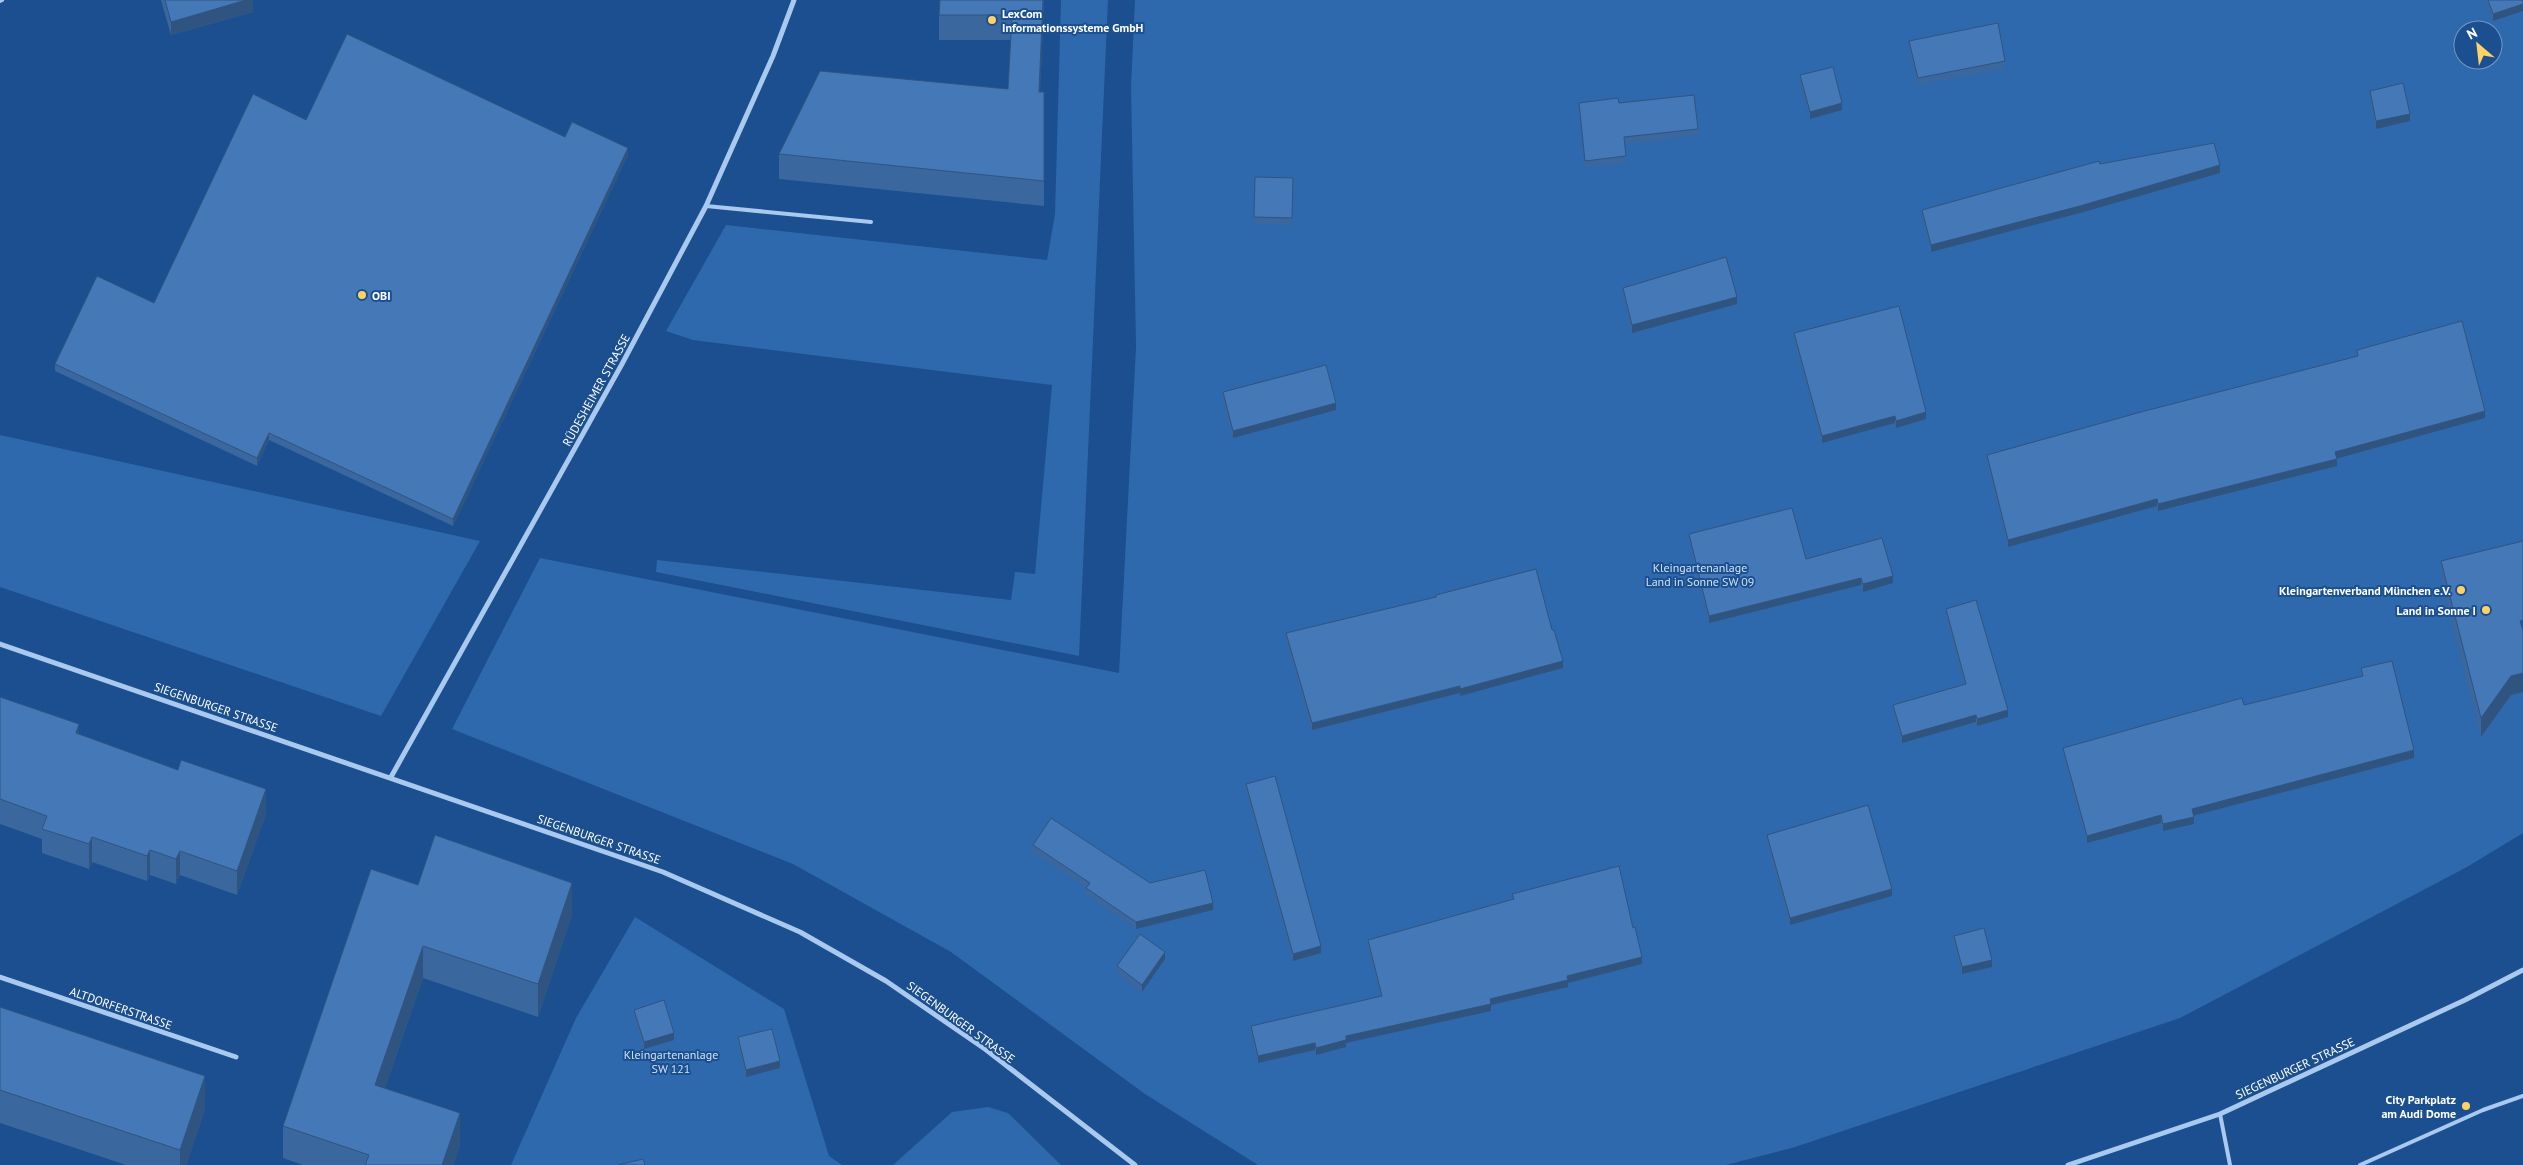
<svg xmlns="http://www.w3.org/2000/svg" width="2523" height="1165" viewBox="0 0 2523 1165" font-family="'PT Sans',sans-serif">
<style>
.green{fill:#2e69ad;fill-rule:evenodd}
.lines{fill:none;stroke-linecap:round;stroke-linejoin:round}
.service{stroke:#a9c9ee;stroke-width:4}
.minor{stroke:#a9c9ee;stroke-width:5}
.wall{fill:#3a679d}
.shaded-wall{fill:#305480}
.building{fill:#4478b7;stroke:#305480}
.poi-dot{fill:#ffd166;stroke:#1b4f8f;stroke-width:2}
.labels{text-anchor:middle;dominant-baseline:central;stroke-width:4;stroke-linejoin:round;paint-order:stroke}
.poi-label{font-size:12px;font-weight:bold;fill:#fff;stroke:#1b4f8f;text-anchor:end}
.street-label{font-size:12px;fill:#fff;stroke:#1b4f8f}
.park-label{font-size:12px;fill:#cfe3fa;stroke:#1b4f8f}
</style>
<rect width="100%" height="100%" fill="#1b4f8f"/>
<!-- green -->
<g class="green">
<path d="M 1061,0 L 1108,0 L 1079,656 L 656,572 L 657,560 L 1011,600 L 1015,572 L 1035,574 L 1052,385 L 693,340 L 666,331 L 726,225 L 1047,260 L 1055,214 Z"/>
<path d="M 1135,0 L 2523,0 L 2523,833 L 2467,867 L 2180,1018 L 1795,1147 L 1726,1165 L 1258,1165 L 1145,1094 L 951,952 L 793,864 L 452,729 L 540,558 L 1119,673 L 1136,347 L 1131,86 ZM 2463,30 L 2493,30 L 2493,60 L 2463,60 Z"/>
<path d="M 0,435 L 480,541 L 381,716 L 0,587 Z"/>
<path d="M 635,917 L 784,1009 L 829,1156 L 842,1165 L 511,1165 L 576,1018 Z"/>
<path d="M 988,1107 L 1008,1113 L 1061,1165 L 893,1165 L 952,1112 Z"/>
</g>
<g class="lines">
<!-- service -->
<g class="service">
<path d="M 0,1 L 2,0"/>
<path d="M 706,206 L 871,222"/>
<path d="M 2220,1114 L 2230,1165"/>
<path d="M 2360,1165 L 2483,1110 L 2523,1096"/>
</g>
<!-- minor -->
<g class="minor">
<path d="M 0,644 L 663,872 L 800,932 L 886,981 L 985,1049 L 1135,1165"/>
<path d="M 391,777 L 622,364 L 706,206 L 773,56 L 794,0"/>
<path d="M 0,977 L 236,1057"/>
<path d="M 2068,1165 L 2220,1114 L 2465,1000 L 2523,970"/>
</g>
</g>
<!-- wall -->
<g class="wall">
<path d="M 161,0 L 253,0 L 253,12 L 171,35 Z"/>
<path d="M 1044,0 L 1040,92 L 1044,92 L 1044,206 L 779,179 L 779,154 L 1008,89 L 1011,40 L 939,40 L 939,15 Z"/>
<path d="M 2485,0 L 2523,0 L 2493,21 Z"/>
<path d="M 1909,41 L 2005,61 L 2005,69 L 1918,85 L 1909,48 Z"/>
<path d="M 1800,75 L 1842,110 L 1810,119 L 1800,82 Z"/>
<path d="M 2370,91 L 2410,121 L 2376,129 L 2370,98 Z"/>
<path d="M 1579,103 L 1619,103 L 1698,129 L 1698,136 L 1624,144 L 1626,163 L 1585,168 L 1579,110 Z"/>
<path d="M 306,120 L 565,137 L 628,155 L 453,526 L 269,440 L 257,466 L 55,371 L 55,364 L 154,303 Z"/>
<path d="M 2100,164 L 2220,173 L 2080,213 L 1931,252 L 1922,217 L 1922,210 Z"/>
<path d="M 1255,177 L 1293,178 L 1292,225 L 1254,224 Z"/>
<path d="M 1623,288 L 1737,304 L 1632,333 L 1623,295 Z"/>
<path d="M 1794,333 L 1926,419 L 1896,428 L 1895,423 L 1822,443 L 1794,340 Z"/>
<path d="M 2357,350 L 2485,418 L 2337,459 L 2337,466 L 2158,511 L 2157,506 L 2008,547 L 1987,462 L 1987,455 L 2357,357 Z"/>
<path d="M 1223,392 L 1336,410 L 1233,438 L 1223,399 Z"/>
<path d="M 1689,534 L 1806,559 L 1893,583 L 1863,592 L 1861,585 L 1709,623 L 1689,541 Z"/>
<path d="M 2523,541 L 2523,692 L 2511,695 L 2481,737 L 2441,581 L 2441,561 Z"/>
<path d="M 1436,595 L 1552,630 L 1563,668 L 1460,696 L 1460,693 L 1312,730 L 1286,641 L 1286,633 L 1436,597 Z"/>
<path d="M 1946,609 L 2008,717 L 1977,726 L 1976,722 L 1902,743 L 1893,712 L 1893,705 L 1964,685 L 1946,616 Z"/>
<path d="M 2361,668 L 2414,758 L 2194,816 L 2194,824 L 2163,831 L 2161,823 L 2087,843 L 2063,755 L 2063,748 L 2244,705 L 2361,676 Z"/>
<path d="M 0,697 L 79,734 L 266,814 L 237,895 L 180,875 L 176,884 L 150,875 L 147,881 L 92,862 L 89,869 L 42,853 L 42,839 L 0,824 Z"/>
<path d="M 1246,784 L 1321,953 L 1293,961 L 1246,791 Z"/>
<path d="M 1767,835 L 1892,896 L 1790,925 L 1767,842 Z"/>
<path d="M 1033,845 L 1150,883 L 1213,910 L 1136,929 L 1086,895 L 1086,888 L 1033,852 Z"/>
<path d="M 418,885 L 572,915 L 538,1017 L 423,978 L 385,1088 L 460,1145 L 453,1165 L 303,1165 L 283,1158 L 283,1126 Z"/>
<path d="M 1512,894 L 1633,928 L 1642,964 L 1568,983 L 1568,987 L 1491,1005 L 1491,1011 L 1346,1043 L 1346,1047 L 1316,1055 L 1315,1050 L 1258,1063 L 1251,1033 L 1251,1026 L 1381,996 L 1368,947 L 1368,940 L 1512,900 Z"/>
<path d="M 1954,936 L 1992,967 L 1962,974 L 1954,943 Z"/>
<path d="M 1165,959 L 1142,992 L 1117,973 L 1117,966 Z"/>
<path d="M 0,1007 L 205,1109 L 186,1165 L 126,1165 L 0,1123 Z"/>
<path d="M 634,1010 L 674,1040 L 644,1049 L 634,1017 Z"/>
<path d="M 738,1037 L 780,1068 L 746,1077 L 738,1044 Z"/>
</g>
<!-- shaded-wall -->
<g class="shaded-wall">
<path d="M 246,0 L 253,0 L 253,12 L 171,35 L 171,22 Z"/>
<path d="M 1043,0 L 1044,0 L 1039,117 L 1039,92 Z"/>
<path d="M 2523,4 L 2523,11 L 2493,21 L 2493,14 Z"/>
<path d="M 1842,103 L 1842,110 L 1810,119 L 1810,112 Z"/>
<path d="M 2410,114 L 2410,121 L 2376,129 L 2376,121 Z"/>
<path d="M 628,148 L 628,155 L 453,526 L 453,519 Z"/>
<path d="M 2220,165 L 2220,173 L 2080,213 L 1931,252 L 1931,245 Z"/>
<path d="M 1737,297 L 1737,304 L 1632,333 L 1632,325 Z"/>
<path d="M 1336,403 L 1336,410 L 1233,438 L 1233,431 Z"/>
<path d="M 2485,411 L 2485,418 L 2335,459 L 2335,452 Z"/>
<path d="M 1926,412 L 1926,419 L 1896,428 L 1896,421 Z"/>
<path d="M 1895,416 L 1895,423 L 1822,443 L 1822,436 Z"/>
<path d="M 269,433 L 269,440 L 257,466 L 257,458 Z"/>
<path d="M 2337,459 L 2337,466 L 2158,511 L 2158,504 Z"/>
<path d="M 2157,499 L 2157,506 L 2008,547 L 2008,540 Z"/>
<path d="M 1893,576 L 1893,583 L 1863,592 L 1863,584 Z"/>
<path d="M 1861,578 L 1861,585 L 1709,623 L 1709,616 Z"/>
<path d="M 2523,620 L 2523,639 L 2520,621 Z"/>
<path d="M 1563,661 L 1563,668 L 1460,696 L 1460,689 Z"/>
<path d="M 2523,673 L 2523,692 L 2511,695 L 2481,737 L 2481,718 L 2511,676 Z"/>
<path d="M 1460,686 L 1460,693 L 1312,730 L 1312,723 Z"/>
<path d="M 2008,710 L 2008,717 L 1977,726 L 1977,719 Z"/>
<path d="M 1976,715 L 1976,722 L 1902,743 L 1902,736 Z"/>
<path d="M 79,724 L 79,748 L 76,733 Z"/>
<path d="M 2414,750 L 2414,758 L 2192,816 L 2192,809 Z"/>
<path d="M 266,789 L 266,814 L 237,895 L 237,871 Z"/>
<path d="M 2161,815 L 2161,823 L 2087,843 L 2087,836 Z"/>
<path d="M 2194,817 L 2194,824 L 2163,831 L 2163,824 Z"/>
<path d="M 92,837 L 92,862 L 89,869 L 89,844 Z"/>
<path d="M 150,850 L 150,875 L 147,881 L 147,856 Z"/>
<path d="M 180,851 L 180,875 L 176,884 L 176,859 Z"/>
<path d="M 572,883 L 572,915 L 538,1017 L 538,984 Z"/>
<path d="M 1892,889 L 1892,896 L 1790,925 L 1790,918 Z"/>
<path d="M 1213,903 L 1213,910 L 1136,929 L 1136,922 Z"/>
<path d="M 423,946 L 423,978 L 375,1117 L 375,1085 Z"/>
<path d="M 1321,946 L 1321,953 L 1293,961 L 1293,954 Z"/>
<path d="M 1165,952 L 1165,959 L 1142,992 L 1142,985 Z"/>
<path d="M 1642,957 L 1642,964 L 1568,983 L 1568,987 L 1491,1005 L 1491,1011 L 1346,1043 L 1346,1047 L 1316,1055 L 1316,1048 L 1346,1036 L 1490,999 L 1567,976 Z"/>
<path d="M 1992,960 L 1992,967 L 1962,974 L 1962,967 Z"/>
<path d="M 674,1033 L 674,1040 L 644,1049 L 644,1042 Z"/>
<path d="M 1315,1043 L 1315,1050 L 1258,1063 L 1258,1056 Z"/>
<path d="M 780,1061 L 780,1068 L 746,1077 L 746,1070 Z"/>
<path d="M 205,1076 L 205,1109 L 186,1165 L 180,1165 L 180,1150 Z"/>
<path d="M 460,1113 L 460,1145 L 453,1165 L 442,1165 Z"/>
</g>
<!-- building -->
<g class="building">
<path d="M 165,0 L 246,0 L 171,22 Z"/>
<path d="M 940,0 L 1043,0 L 1039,92 L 1044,92 L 1044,181 L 779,154 L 820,71 L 1008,89 L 1012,15 L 939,15 Z"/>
<path d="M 2488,0 L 2523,0 L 2523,4 L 2493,14 Z"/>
<path d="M 1998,23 L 2005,61 L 1918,78 L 1909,41 Z"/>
<path d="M 347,34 L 565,137 L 572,122 L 628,148 L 453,519 L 269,433 L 257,458 L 55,364 L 97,276 L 154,303 L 253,94 L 306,120 Z"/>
<path d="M 1833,67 L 1842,103 L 1810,112 L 1800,75 Z"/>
<path d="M 2403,83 L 2410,114 L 2376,121 L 2370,91 Z"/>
<path d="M 1694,95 L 1698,129 L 1624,137 L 1626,156 L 1585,161 L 1579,103 L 1618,98 L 1619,103 Z"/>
<path d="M 2214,143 L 2220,165 L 2080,206 L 1931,245 L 1922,210 L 2099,161 L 2100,164 Z"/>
<path d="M 1255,177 L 1293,178 L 1292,218 L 1254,217 Z"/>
<path d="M 1726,257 L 1737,297 L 1632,325 L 1623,288 Z"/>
<path d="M 1899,306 L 1926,412 L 1896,421 L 1895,416 L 1822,436 L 1794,333 Z"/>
<path d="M 2462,321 L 2485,411 L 2335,452 L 2337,459 L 2158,504 L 2157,499 L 2008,540 L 1987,455 L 2141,412 L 2358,356 L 2357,350 Z"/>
<path d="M 1326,365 L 1336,403 L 1233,431 L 1223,392 Z"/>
<path d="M 1792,508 L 1806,559 L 1882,538 L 1893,576 L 1863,584 L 1861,578 L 1709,616 L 1689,534 Z"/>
<path d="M 2523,541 L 2523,620 L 2520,621 L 2523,631 L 2523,673 L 2511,676 L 2481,718 L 2441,561 Z"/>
<path d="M 1536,569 L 1552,630 L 1554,630 L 1563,661 L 1460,689 L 1460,686 L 1312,723 L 1286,633 L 1436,597 L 1436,595 Z"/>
<path d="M 1976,600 L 2008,710 L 1977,719 L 1976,715 L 1902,736 L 1893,705 L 1966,684 L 1946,609 Z"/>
<path d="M 2392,661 L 2414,750 L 2192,809 L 2194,817 L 2163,824 L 2161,815 L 2087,836 L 2063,748 L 2242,698 L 2244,705 L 2363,676 L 2361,668 Z"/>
<path d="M 0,697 L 79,724 L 76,733 L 178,770 L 181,760 L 266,789 L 237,871 L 180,851 L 176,859 L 150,850 L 147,856 L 92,837 L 89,844 L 42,829 L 47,816 L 0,799 Z"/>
<path d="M 1275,776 L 1321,946 L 1293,954 L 1246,784 Z"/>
<path d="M 1868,805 L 1892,889 L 1790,918 L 1767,835 Z"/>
<path d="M 1051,818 L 1150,883 L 1205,870 L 1213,903 L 1136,922 L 1086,888 L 1090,883 L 1033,845 Z"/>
<path d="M 435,835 L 572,883 L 538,984 L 423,946 L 375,1085 L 460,1113 L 442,1165 L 365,1165 L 369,1155 L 283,1126 L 371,869 L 418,885 Z"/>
<path d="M 1619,866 L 1633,928 L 1635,927 L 1642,957 L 1567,976 L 1568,980 L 1490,999 L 1491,1004 L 1346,1036 L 1346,1040 L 1316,1048 L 1315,1043 L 1258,1056 L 1251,1026 L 1382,996 L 1368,940 L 1514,899 L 1512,894 Z"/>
<path d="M 1984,928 L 1992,960 L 1962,967 L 1954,936 Z"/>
<path d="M 1140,934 L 1165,952 L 1142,985 L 1117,966 Z"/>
<path d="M 664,1000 L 674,1033 L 644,1042 L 634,1010 Z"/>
<path d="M 0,1007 L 205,1076 L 180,1150 L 0,1090 Z"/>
<path d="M 772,1029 L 780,1061 L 746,1070 L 738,1037 Z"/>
<path d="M 643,1159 L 645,1165 L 618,1165 Z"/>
</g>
<!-- markers -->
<g class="poi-dot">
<circle cx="992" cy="20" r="5"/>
<circle cx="362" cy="295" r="5"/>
<circle cx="2461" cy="590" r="5"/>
<circle cx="2486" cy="610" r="5"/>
<circle cx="2466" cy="1106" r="5"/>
</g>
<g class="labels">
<!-- poi labels -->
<g class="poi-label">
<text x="1002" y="13" text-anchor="start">LexCom<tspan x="1002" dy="14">Informationssysteme GmbH</tspan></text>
<text x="372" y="295" text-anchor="start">OBI</text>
<text x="2451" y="590">Kleingartenverband München e.V.</text>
<text x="2476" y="610">Land in Sonne I</text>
<text x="2456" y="1099">City Parkplatz<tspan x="2456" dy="14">am Audi Dome</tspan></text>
</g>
<!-- street labels -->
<g class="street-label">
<text transform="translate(596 390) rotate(-61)">RÜDESHEIMER STRASSE</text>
<text transform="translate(216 707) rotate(19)">SIEGENBURGER STRASSE</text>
<text transform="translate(599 839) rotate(19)">SIEGENBURGER STRASSE</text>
<text transform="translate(121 1008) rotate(19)">ALTDORFERSTRASSE</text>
<text transform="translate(961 1022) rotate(36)">SIEGENBURGER STRASSE</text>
<text transform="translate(2295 1068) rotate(-25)">SIEGENBURGER STRASSE</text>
</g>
<!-- park labels -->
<g class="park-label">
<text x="1700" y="567">Kleingartenanlage<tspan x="1700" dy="14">Land in Sonne SW 09</tspan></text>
<text x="671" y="1054">Kleingartenanlage<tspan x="671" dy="14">SW 121</tspan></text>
</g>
</g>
<!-- north arrow -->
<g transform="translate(2478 45) rotate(332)"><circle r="24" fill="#1b4f8f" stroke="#7695bc"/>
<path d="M0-4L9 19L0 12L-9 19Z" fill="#ffd166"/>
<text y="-8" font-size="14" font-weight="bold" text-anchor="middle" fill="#ffffff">N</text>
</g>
</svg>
